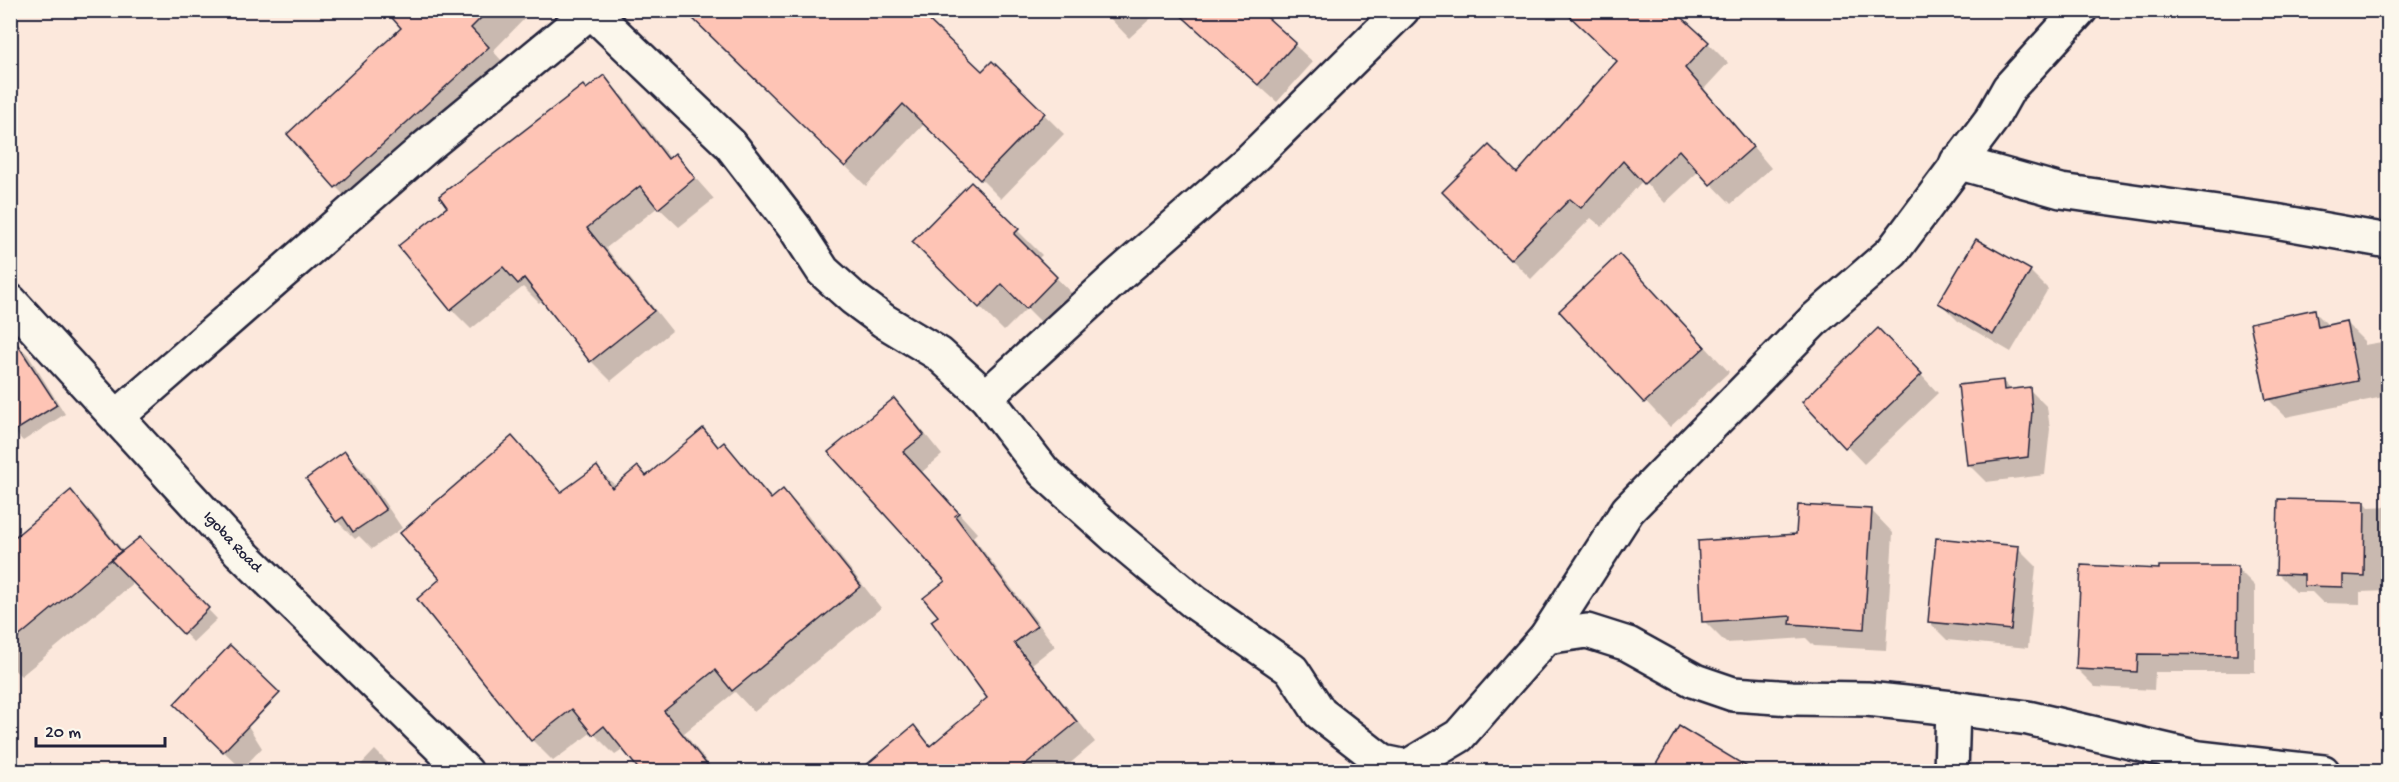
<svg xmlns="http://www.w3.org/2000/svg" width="2399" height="782" viewBox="0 0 2399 782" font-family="'Gochi Hand',sans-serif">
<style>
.shadow{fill:#0003}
.building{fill:#fec4b5;stroke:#22223b;stroke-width:1.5}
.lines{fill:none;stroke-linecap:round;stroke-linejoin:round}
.minor-casing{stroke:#22223b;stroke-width:38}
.tertiary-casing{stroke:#22223b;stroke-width:38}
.minor{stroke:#fbf7ec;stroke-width:33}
.tertiary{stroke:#fbf7ec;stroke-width:33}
.labels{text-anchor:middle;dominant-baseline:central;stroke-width:5;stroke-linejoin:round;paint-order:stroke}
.street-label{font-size:16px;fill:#22223b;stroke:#fbf7ec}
</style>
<rect width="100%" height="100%" fill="#fce8dc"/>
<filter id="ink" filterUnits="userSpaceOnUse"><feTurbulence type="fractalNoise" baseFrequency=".0167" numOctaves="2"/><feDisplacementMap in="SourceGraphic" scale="12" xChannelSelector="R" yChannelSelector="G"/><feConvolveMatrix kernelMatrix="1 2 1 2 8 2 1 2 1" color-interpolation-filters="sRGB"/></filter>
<g filter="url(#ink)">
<!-- shadow -->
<g class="shadow">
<path d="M 387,10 L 533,10 L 493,51 L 510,70 L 358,209 L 336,187 L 403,28 Z"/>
<path d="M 1102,10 L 1160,10 L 1129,38 Z"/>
<path d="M 1175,10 L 1257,10 L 1313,62 L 1277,102 Z"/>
<path d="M 1564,10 L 1708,43 L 1728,63 L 1704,89 L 1771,168 L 1731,204 L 1699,171 L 1665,203 L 1643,180 L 1602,227 L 1591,218 L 1531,279 L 1444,192 L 1517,175 L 1619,61 Z"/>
<path d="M 707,31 L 982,73 L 992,63 L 1064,134 L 1001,199 L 925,123 L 866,186 Z"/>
<path d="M 604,77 L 623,97 L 670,158 L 675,155 L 714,199 L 679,227 L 658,207 L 606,248 L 672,331 L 611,381 L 591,361 L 543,299 L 539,303 L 523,287 L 471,329 L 451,309 L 400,246 Z"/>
<path d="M 971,184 L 1042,255 L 1038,259 L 1080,302 L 1051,332 L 1027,308 L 1004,331 L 914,242 Z"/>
<path d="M 2030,271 L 2048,289 L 2011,352 L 1958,321 L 1940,303 Z"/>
<path d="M 1644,281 L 1729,372 L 1670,427 L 1561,311 Z"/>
<path d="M 2314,311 L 2329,326 L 2346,323 L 2364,341 L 2364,345 L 2388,341 L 2388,396 L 2286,417 L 2268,399 Z"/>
<path d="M 19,346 L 28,355 L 65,414 L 23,441 L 10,427 L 10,351 Z"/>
<path d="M 1896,348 L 1938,393 L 1864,464 L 1804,402 Z"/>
<path d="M 2003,381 L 2012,391 L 2029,389 L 2047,407 L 2050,429 L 2045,475 L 1986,482 L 1968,464 Z"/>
<path d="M 894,400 L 913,419 L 942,455 L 922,472 L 977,533 L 973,537 L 1055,646 L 1032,664 L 1095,742 L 1060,772 L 861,772 L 914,728 L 932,746 L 989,698 L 940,616 L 947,581 L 830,452 Z"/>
<path d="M 703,430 L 720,447 L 724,444 L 773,499 L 783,491 L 805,512 L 881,608 L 754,712 L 735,692 L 684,733 L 715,772 L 642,772 L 624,749 L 615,755 L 592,732 L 553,761 L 532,740 L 443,580 L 512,438 L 562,492 L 597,468 L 616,486 L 647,477 Z"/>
<path d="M 345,453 L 363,471 L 402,528 L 372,549 L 359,536 L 355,539 L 337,521 Z"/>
<path d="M 71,492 L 94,515 L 124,552 L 140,539 L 217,619 L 193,642 L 135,582 L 21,676 L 10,666 L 10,601 Z"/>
<path d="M 2365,502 L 2369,507 L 2388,506 L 2388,591 L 2360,592 L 2360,604 L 2323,603 L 2312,592 L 2296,592 L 2278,574 Z"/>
<path d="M 1871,510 L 1893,533 L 1886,650 L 1814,646 L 1806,638 L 1726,643 L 1704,621 Z"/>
<path d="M 2018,548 L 2036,566 L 2028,648 L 1947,640 L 1929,622 Z"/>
<path d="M 2237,568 L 2255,586 L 2255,672 L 2155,672 L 2154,690 L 2095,687 L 2077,669 L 2161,570 Z"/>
<path d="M 225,689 L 262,748 L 242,769 L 193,722 Z"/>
<path d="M 1679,728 L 1742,766 L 1748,772 L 1654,772 Z"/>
<path d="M 375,750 L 397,772 L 354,772 Z"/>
</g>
<!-- building -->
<g class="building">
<path d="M 385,10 L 489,10 L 471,28 L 489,47 L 335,188 L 287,134 L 401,28 Z"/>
<path d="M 684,10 L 918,10 L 982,71 L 992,61 L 1045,113 L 980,180 L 903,104 L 845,167 Z"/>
<path d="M 1175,10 L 1259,10 L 1296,43 L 1258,85 Z"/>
<path d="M 1563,10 L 1674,10 L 1709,42 L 1685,68 L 1753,147 L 1710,185 L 1679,150 L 1644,184 L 1623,161 L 1581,208 L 1570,199 L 1510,260 L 1442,192 L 1489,145 L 1517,173 L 1617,61 Z"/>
<path d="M 604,75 L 668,159 L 675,153 L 695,178 L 658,209 L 640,186 L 587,228 L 654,311 L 590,362 L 524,278 L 518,284 L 503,267 L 450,310 L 398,246 L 447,207 L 439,196 L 583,85 L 586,89 Z"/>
<path d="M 971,182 L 1019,229 L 1014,234 L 1057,277 L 1026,309 L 1002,284 L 979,308 L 912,242 Z"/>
<path d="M 1976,239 L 2031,270 L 1993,335 L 1938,303 Z"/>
<path d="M 1619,254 L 1705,347 L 1644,403 L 1559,311 Z"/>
<path d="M 2315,309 L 2318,327 L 2346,321 L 2358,381 L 2266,400 L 2250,323 Z"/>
<path d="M 1878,328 L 1922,374 L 1845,448 L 1802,402 Z"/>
<path d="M 10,333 L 57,405 L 10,434 Z"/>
<path d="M 2003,380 L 2004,390 L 2030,387 L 2032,411 L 2028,457 L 1967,465 L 1958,385 Z"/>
<path d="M 894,398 L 924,435 L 903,452 L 959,513 L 955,516 L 1037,626 L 1014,643 L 1077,722 L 1017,771 L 859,771 L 914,725 L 930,746 L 987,698 L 931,621 L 938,616 L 923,598 L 945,581 L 828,452 Z"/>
<path d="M 703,428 L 718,447 L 724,442 L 771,499 L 783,489 L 861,586 L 732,691 L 715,670 L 664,711 L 712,771 L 640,771 L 604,726 L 593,735 L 572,709 L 531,741 L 417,599 L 440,579 L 400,533 L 512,436 L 561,492 L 597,466 L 612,488 L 638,466 L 646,476 Z"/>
<path d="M 345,451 L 386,510 L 353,532 L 343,517 L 336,522 L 306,479 Z"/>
<path d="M 71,490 L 121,551 L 10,644 L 10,541 Z"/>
<path d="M 2278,499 L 2365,501 L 2364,576 L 2343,575 L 2343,587 L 2304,586 L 2304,575 L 2276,574 Z"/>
<path d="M 1798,505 L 1872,509 L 1864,629 L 1790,624 L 1791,616 L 1702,622 L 1698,541 L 1796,534 Z"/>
<path d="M 140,537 L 209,608 L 183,634 L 111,560 Z"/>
<path d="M 1936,538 L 2019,546 L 2011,630 L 1928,622 Z"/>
<path d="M 2081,565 L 2159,569 L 2159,566 L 2238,566 L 2237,655 L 2138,654 L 2137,672 L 2076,669 Z"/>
<path d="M 230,645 L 280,693 L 223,752 L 174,704 Z"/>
<path d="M 1679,726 L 1754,771 L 1652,771 Z"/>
</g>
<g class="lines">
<!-- minor casing -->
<g class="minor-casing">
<g id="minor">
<path d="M 1957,162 L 2061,191 L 2275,221 L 2388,241"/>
<path d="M 986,397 L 1120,274 L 1249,161 L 1402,10"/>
<path d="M 117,417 L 426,147 L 591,11 L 730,144 L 795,228 L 823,271 L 853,298 L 884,321 L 939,354 L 986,397 L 1044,472 L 1115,536 L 1194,602 L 1292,670 L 1320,713 L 1383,762 L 1407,767 L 1411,772"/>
<path d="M 1546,637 L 1587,631 L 1628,644 L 1695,681 L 1733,694 L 1792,698 L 1867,699 L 1953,708 L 2028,718 L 2199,758 L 2323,772"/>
<path d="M 1407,767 L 1459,736 L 1546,637 L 1628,510 L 1814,320 L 1892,252 L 1991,120 L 2009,88 L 2080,10"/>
<path d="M 1951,772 L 1953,708"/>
</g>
</g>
<!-- tertiary casing -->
<g class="tertiary-casing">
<g id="tertiary">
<path id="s1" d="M 10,301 L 240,552 L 466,772"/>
</g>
</g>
<!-- minor -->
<use href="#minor" class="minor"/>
<!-- tertiary -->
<use href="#tertiary" class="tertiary"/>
</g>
</g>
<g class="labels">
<!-- street labels -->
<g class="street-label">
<text stroke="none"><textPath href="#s1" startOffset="328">Igoba Road</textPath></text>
</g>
</g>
<!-- margin -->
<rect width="2399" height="782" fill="none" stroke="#fbf7ec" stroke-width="36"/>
<rect x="18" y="18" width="2363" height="746" fill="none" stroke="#22223b" stroke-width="2" filter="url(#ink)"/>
<!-- scale -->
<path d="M36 737v9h129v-9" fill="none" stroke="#22223b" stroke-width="3"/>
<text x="45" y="737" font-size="18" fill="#22223b" stroke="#fbf7ec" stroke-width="4.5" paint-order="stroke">20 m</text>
</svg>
